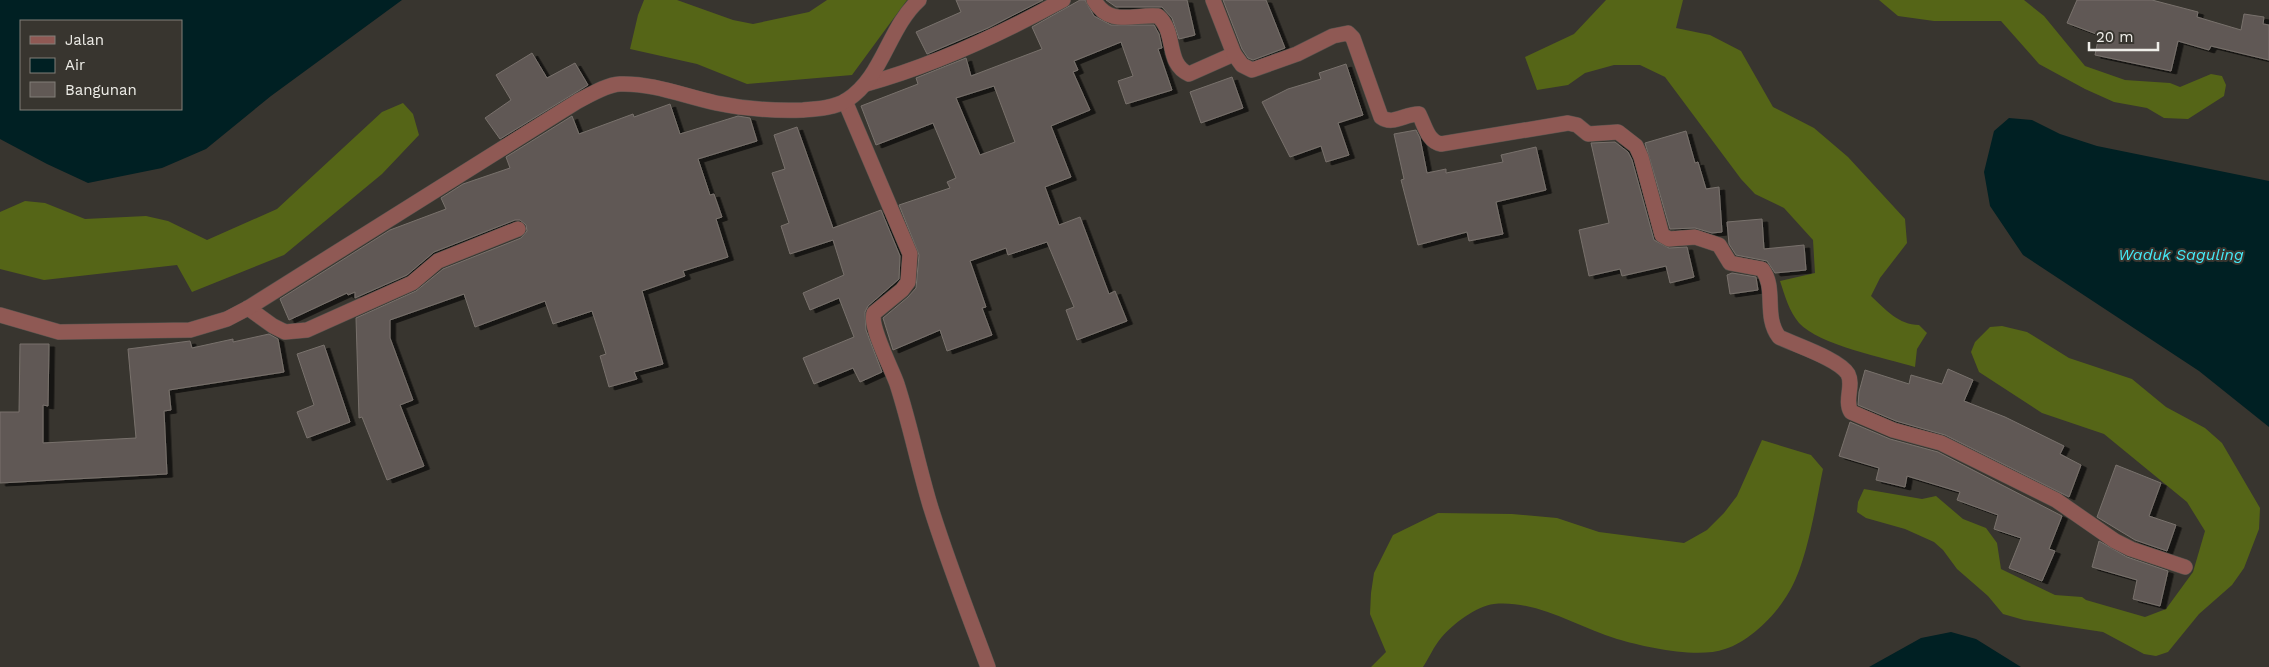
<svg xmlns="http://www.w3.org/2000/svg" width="2269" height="667" viewBox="0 0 2269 667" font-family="'Work Sans',sans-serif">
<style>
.forest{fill:#556517}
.water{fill:#002023;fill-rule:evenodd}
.building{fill:#615955;stroke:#78716c;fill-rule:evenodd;filter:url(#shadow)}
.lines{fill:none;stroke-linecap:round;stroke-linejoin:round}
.street-casing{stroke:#55534d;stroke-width:16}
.street{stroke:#8f5954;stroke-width:15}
.labels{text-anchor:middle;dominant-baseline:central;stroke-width:4;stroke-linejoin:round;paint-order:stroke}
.water-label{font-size:16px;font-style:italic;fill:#44eaf7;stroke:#38352f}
</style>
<defs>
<filter id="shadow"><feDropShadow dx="5.5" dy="3" stdDeviation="0" flood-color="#0009"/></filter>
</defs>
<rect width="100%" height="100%" fill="#38352f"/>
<!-- forest -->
<g class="forest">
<path d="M 644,0 L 677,0 L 733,20 L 753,24 L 809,12 L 827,0 L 907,0 L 852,75 L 747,84 L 697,64 L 630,49 L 638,15 Z"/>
<path d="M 1606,0 L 1683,0 L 1676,28 L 1710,35 L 1741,51 L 1773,107 L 1814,128 L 1848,157 L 1905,219 L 1907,243 L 1880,278 L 1871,296 C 1885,309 1899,325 1919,325 L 1927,333 L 1917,349 L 1915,367 C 1886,358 1819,345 1799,323 C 1789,311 1785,296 1780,281 L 1815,273 L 1813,240 L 1784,208 L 1755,194 L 1741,179 L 1665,77 L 1640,65 L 1614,65 L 1585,73 L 1568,85 L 1537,90 L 1525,57 L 1574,34 Z"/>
<path d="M 1879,0 L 2024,0 L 2044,16 L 2085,66 L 2125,80 L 2170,83 L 2180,87 L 2211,74 L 2222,76 L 2226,85 L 2224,96 L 2188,119 L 2164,118 L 2147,108 L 2114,102 L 2085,89 L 2039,64 L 2001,21 L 1934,21 L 1898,16 Z"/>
<path d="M 403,103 L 413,114 L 419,135 L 382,174 L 284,255 L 192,292 L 177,265 L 44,280 L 0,269 L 0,212 L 25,201 L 45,203 L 85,219 L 146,216 L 168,221 L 207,240 L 277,209 L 382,112 Z"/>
<path d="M 2002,326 L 2027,332 L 2069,358 L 2132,379 L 2166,407 L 2205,428 L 2222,443 L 2260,508 L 2259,529 L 2244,568 L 2232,585 L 2199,614 L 2168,652 L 2156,656 L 2144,654 L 2103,632 L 2024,620 L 2003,614 L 1988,596 L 1957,569 L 1943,550 L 1934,542 L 1905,529 L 1866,518 L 1857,512 L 1858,502 L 1864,489 L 1922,499 L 1936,496 L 1963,519 L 1986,528 L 1997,543 L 2001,569 L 2055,595 L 2082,597 L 2086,600 L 2145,617 L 2166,609 L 2193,572 L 2205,531 L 2187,502 L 2104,434 L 2042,413 L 1979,372 L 1971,352 L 1975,342 L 1990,327 Z"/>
<path d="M 1762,440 L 1811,455 L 1823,469 C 1816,503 1807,563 1789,592 C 1776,615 1750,641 1725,649 C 1698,659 1644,647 1617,639 C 1576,627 1539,600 1494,604 C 1476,606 1453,624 1441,638 C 1434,646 1429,658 1423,667 L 1371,667 L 1386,652 L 1370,614 L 1371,593 L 1374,573 L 1393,535 L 1438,513 L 1512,514 L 1557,518 L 1599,532 L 1684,543 L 1707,530 L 1724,513 L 1737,496 Z"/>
</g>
<!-- water -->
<g class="water">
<path d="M 0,0 L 402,0 L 271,96 L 206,149 L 162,168 L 88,183 L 47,164 L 0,139 ZM 181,21 L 181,109 L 21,109 L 21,21 Z"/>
<path d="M 2009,118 L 2032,120 L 2060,134 L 2097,146 L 2269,181 L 2269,427 L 2199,371 L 2023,255 L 1990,206 L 1984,172 L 1994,131 Z"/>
<path d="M 1951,632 L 1976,639 L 2021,667 L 1869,667 L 1921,638 Z"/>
</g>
<!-- building -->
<g class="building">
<path d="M 956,0 L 1043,0 L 988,28 L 927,54 L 916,32 L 961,12 Z"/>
<path d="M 1080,0 L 1085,0 L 1094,16 L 1111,25 L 1154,25 L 1159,34 L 1162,48 L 1158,49 L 1172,90 L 1126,104 L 1118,81 L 1133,76 L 1121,42 L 1074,61 L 1078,70 L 1073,72 L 1090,110 L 1051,126 L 1071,177 L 1045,187 L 1059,225 L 1080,217 L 1109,294 L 1115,291 L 1127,321 L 1077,340 L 1066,310 L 1074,307 L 1047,242 L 1008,255 L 1006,248 L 970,261 L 986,307 L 982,308 L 992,335 L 947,351 L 940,330 L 893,350 L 883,318 L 908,297 L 916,288 L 919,255 L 899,205 L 950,188 L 947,182 L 956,178 L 933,123 L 876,145 L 861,106 L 918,84 L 916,78 L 966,58 L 971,76 L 1042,49 L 1032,27 ZM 994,86 L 1015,142 L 980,155 L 956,98 Z"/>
<path d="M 1106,0 L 1187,0 L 1195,35 L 1179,39 L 1172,18 L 1162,7 L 1116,7 Z"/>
<path d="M 1223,0 L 1266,0 L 1285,48 L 1253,60 L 1248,58 L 1242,49 Z"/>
<path d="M 2077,0 L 2152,0 L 2198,12 L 2197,17 L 2241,30 L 2244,14 L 2264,17 L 2263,24 L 2269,25 L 2269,60 L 2211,46 L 2209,50 L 2178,41 L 2171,71 L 2095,55 L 2099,35 L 2067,23 Z"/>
<path d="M 532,53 L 547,78 L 575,63 L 588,85 L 500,139 L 485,118 L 511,100 L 496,75 Z"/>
<path d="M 1346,64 L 1363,115 L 1338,123 L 1349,155 L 1326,162 L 1321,146 L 1290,157 L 1262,102 L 1288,89 L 1321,79 L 1319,73 Z"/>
<path d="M 1232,77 L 1243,108 L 1201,123 L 1190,92 Z"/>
<path d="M 670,104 L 680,134 L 738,116 L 750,118 L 757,141 L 698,159 L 710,195 L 714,194 L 722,217 L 716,219 L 728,257 L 683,271 L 685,276 L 642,291 L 663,364 L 634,372 L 637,379 L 609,387 L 600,356 L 606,354 L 592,311 L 553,324 L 545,301 L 475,327 L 464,294 L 390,320 L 390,338 L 413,400 L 400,405 L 424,466 L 387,480 L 362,417 L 359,418 L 356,318 L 416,291 L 443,269 L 521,238 L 527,231 L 526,225 L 520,220 L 515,220 L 434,252 L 407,275 L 355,298 L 355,292 L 348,295 L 347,293 L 289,320 L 280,299 L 390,230 L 446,209 L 441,198 L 463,184 L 510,168 L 506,157 L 572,116 L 579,134 L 633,114 L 634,117 Z"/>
<path d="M 797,127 L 833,228 L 881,210 L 900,256 L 899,279 L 868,306 L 865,312 L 866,330 L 882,372 L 860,382 L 853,368 L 814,384 L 803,358 L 854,337 L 839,298 L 810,310 L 803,293 L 844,275 L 833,240 L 790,254 L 781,226 L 789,223 L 772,173 L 785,169 L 774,135 Z"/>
<path d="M 1416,130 L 1420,138 L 1427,173 L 1446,169 L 1446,173 L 1503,162 L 1501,155 L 1536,147 L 1546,190 L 1496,202 L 1503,234 L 1469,241 L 1467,232 L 1418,245 L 1401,180 L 1404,179 L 1394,134 Z"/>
<path d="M 1686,131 L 1695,163 L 1698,162 L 1706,189 L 1719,187 L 1722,232 L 1712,233 L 1695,228 L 1670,229 L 1645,143 Z"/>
<path d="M 1615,142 L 1628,152 L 1632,160 L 1654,240 L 1669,248 L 1687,247 L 1694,277 L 1670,283 L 1666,266 L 1622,276 L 1620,269 L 1589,276 L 1579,230 L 1609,223 L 1591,143 Z"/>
<path d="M 1762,219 L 1764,249 L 1804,245 L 1806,270 L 1775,273 L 1767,261 L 1736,255 L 1729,244 L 1727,222 Z"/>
<path d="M 1732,273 L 1756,277 L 1758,290 L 1730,294 L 1727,275 Z"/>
<path d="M 269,334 L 278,339 L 284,372 L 169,390 L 171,410 L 164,411 L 167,474 L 0,483 L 0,412 L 19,412 L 20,344 L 49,344 L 48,406 L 43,405 L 43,443 L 136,438 L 128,349 L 190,341 L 192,348 L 233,339 L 233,342 Z"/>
<path d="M 324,345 L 350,422 L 307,438 L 297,412 L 314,405 L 297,354 Z"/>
<path d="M 1948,369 L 1973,380 L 1964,401 L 2005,417 L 2064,446 L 2060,454 L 2081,465 L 2069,497 L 1945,435 L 1896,421 L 1858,405 L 1859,392 L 1865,370 L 1909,384 L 1911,375 L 1942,384 Z"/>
<path d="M 1850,422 L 1890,439 L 1938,452 L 2062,516 L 2049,549 L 2055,551 L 2042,581 L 2009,568 L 2021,538 L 1994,529 L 1998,515 L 1957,500 L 1960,492 L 1907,476 L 1905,487 L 1876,480 L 1879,468 L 1839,456 Z"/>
<path d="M 2116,465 L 2161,483 L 2149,516 L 2176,525 L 2167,551 L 2135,540 L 2097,517 Z"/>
<path d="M 2099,541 L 2127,557 L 2168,571 L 2160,606 L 2133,599 L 2137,580 L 2092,567 Z"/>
</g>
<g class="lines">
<!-- street casing -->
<g class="street-casing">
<g id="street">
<path d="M 1094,0 C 1109,27 1133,14 1158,16 C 1177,32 1165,64 1189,74 L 1234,54 L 1213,0"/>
<path d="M 1234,54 L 1242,65 L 1252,70 L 1297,54 L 1333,36 L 1348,33 L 1353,38 L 1381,117 C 1393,126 1406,113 1419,114 C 1425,126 1428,142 1441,144 L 1568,123 L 1577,125 L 1588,134 L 1618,132 L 1636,146 L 1641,157 L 1662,235 L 1669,239 L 1695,237 L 1719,245 L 1730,263 L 1762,269 C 1777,288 1763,316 1779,337 C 1795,345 1839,359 1848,374 C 1854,386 1844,400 1851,412 L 1893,430 L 1941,443 L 2056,500 L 2115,541 L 2131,549 L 2185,567"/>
<path d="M 866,84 C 935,65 1001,34 1063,0"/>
<path d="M 845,101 L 910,254 L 908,282 L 902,290 L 874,313 C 869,326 892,369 897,384 C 910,424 918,465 930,505 C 947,560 968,613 988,667"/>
<path d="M 248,308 L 273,326 L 285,332 L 307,330 L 412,283 L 438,261 L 518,229"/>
<path d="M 0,315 L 59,332 L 190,330 L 227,319 L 248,308 L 578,101 C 590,95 605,85 620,84 C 653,83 684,96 716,103 C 745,109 774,111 803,110 C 816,109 835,108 847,100 C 883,77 888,28 919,0"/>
</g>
</g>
<!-- street -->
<use href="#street" class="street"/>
</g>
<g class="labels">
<!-- water labels -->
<g class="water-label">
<text x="2181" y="254">Waduk Saguling</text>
</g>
</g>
<!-- legend -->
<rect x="20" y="20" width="162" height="90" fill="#38352f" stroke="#817f79"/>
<rect x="30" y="36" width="25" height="8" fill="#8f5954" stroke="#817f79"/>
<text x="65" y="45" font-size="15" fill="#efeee9">Jalan</text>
<rect x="30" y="58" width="25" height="15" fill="#002023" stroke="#817f79"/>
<text x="65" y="70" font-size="15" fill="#efeee9">Air</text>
<rect x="30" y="82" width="25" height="15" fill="#615955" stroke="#817f79"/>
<text x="65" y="95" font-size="15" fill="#efeee9">Bangunan</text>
<!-- scale -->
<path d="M2089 42v8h69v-8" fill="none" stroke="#efeee9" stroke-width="2.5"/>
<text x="2096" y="42" font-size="15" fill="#efeee9" stroke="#38352f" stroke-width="4" paint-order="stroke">20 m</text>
</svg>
